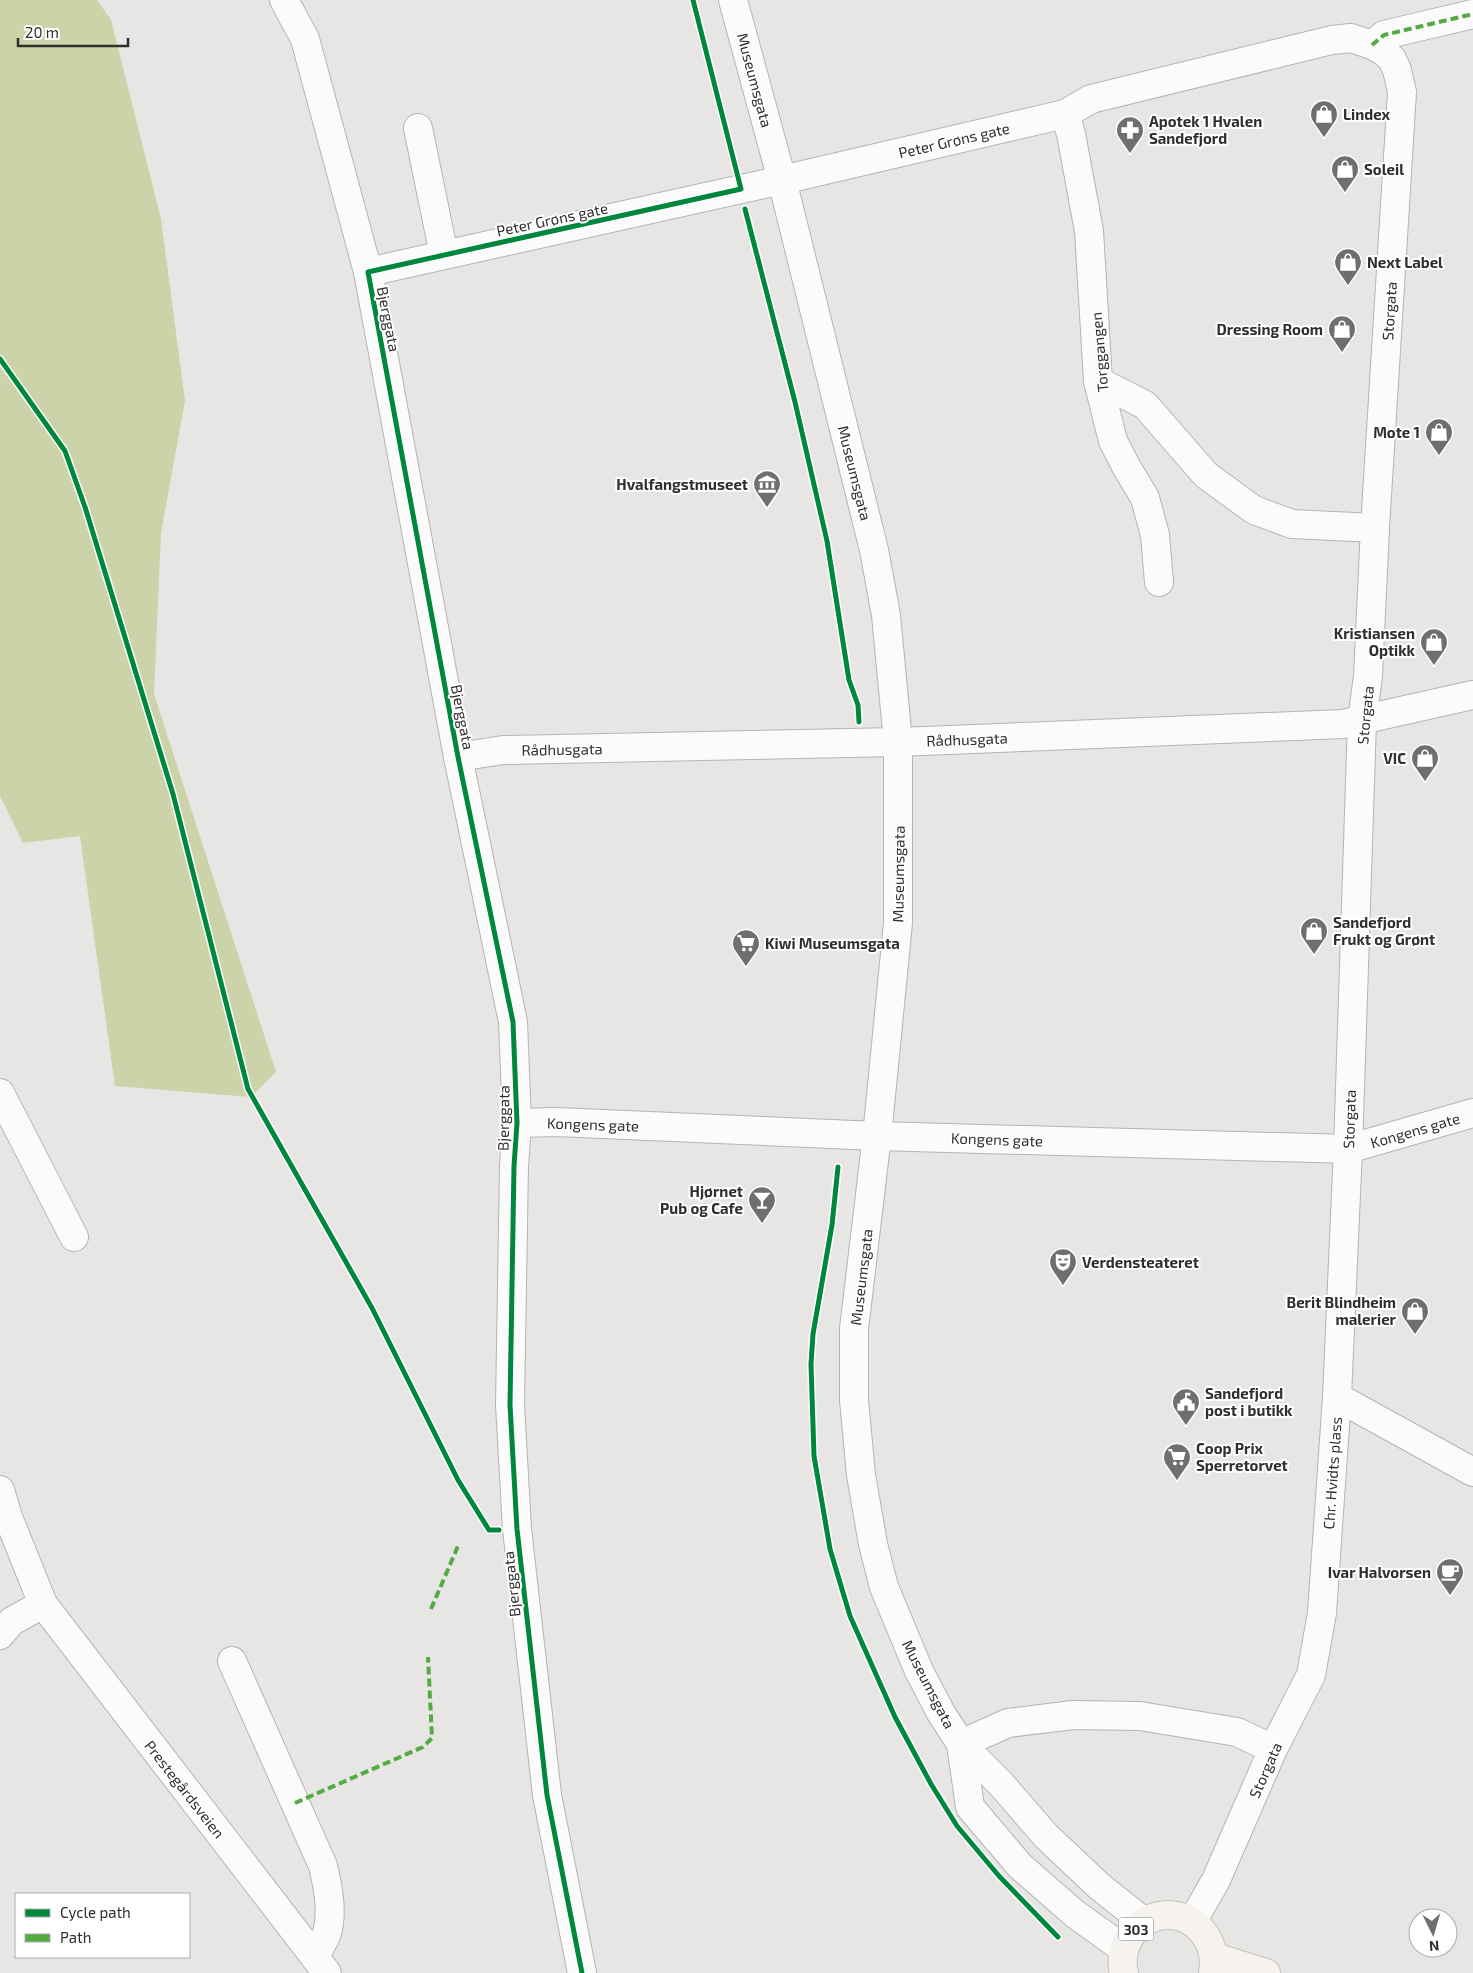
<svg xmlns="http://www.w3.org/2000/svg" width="1473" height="1973" viewBox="0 0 1473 1973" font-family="'Exo 2',sans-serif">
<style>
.forest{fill:#ccd3a8}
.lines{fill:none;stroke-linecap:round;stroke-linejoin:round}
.minor-casing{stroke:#b5b4b2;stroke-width:30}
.major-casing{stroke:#c2c1c0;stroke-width:30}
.minor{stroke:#fcfbfb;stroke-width:28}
.major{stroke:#f6f2ee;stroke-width:28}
.quiet{stroke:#54ab44;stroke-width:4;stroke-dasharray:8 4;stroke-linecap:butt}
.cycleway-casing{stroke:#fff;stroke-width:8}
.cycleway{stroke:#00873e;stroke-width:5}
.labels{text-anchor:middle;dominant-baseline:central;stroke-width:4;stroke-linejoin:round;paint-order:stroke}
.shield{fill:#fff;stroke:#6e6d6c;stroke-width:1}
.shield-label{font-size:14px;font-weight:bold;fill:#302f2d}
.street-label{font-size:15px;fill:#302f2d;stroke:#fff}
.poi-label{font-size:15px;font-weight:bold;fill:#302f2d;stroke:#fff;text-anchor:start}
</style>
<rect width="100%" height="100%" fill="#e8e6e4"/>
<!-- forest -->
<path class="forest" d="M 0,0 L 97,0 L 111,20 L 161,219 L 185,401 L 161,533 L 154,694 L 276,1072 L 251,1097 L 115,1086 L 80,836 L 23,843 L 0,796 Z"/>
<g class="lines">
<!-- minor casing -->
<g class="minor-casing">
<g id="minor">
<path d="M 284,0 L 305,39 L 368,272 L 458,757 L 513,1022 L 517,1123 L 514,1166 L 510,1405 L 517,1529 L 547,1795 L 582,1973"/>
<path d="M 733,0 L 782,180 L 874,550 L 886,615 L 898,742 L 898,923 L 877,1136 L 854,1329 L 854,1400 L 861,1475 L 873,1544 L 884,1587 L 919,1671 L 941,1713 L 961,1744 L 1001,1784 L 1046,1836 L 1099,1886 L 1144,1922"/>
<path d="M 1372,45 L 1384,35 L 1473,14"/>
<path d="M 1065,114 L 1071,134 L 1089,231 L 1098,381 L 1113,441 L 1127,468 L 1145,498 L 1155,535 L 1159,582"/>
<path d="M 418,128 L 444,255"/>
<path d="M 368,272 L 782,180 L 1065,114 L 1091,99 L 1332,40 L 1351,38 L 1372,45 L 1383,51 L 1392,59 L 1397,70 L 1402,92 L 1375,528 L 1368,676 L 1362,721 L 1348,1149 L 1337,1397 L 1322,1613 L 1311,1675 L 1273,1749 L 1216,1880 L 1192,1922"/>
<path d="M 1098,381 L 1145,405 L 1206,475 L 1254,510 L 1292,524 L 1375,528"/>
<path d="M 458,757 L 503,750 L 898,742 L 1343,724 L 1473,695"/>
<path d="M 0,1093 L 74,1237"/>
<path d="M 517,1123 L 557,1122 L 877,1136 L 1348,1149 L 1473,1113"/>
<path d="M 1337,1397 L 1473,1472"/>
<path d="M 0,1490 L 8,1517 L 43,1604 L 327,1973"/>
<path d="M 0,1635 L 12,1621 L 43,1604"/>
<path d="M 232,1661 L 323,1866 C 328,1887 333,1911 327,1933 C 324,1941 318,1950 315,1957"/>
<path d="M 961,1744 L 1008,1723 L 1073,1715 L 1140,1716 L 1237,1732 L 1273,1749"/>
<path d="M 961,1744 L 970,1807 L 1020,1866 L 1075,1914 L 1124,1949"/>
</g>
</g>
<!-- major casing -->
<g class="major-casing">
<g id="major">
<path d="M 1215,1957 L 1266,1973"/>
<path d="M 1124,1973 C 1117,1945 1138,1915 1168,1915 C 1199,1915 1218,1945 1213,1973"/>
</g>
</g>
<!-- minor -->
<use href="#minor" class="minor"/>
<!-- major -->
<use href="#major" class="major"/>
<!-- quiet -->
<g class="quiet">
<path d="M 1372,45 L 1384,35 L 1473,14"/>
<path d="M 431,1609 L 458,1546"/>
<path d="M 295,1803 L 423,1747 L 432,1738 L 428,1657"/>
</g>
<!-- cycleway casing -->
<g class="cycleway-casing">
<g id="cycleway">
<path d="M 745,209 L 795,402 L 827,541 L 849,680 L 858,705 L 859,722"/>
<path d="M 0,359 L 65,451 L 85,507 L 173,794 L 248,1089 L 372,1308 L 458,1480 L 489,1530 L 499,1530"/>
<path d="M 838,1167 L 832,1225 L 813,1334 L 811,1364 L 814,1456 L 830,1549 L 850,1616 L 895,1717 L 931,1784 L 957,1826 L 999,1876 L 1058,1937"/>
<path d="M 582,1973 L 547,1795 L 517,1529 L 510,1405 L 514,1166 L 517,1123 L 513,1022 L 458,757 L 368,272 L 741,189 L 693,0"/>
</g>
</g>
<!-- cycleway -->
<use href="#cycleway" class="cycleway"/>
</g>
<!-- icons -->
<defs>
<g id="shop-pin" transform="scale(1.4375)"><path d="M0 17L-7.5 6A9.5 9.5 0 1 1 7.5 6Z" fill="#706f6d" stroke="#fff"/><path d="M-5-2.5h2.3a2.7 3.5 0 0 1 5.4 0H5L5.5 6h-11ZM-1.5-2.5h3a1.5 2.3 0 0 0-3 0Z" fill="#fff"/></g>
<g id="pharmacy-pin" transform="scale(1.4375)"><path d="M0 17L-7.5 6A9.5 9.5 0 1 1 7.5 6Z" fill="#706f6d" stroke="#fff"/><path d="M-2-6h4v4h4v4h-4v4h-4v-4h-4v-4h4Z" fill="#fff"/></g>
<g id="museum-pin" transform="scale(1.4375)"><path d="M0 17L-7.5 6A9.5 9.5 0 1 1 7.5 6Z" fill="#706f6d" stroke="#fff"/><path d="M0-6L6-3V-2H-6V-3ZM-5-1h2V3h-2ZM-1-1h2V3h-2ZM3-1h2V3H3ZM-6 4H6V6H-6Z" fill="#fff"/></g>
<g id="supermarket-pin" transform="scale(1.4375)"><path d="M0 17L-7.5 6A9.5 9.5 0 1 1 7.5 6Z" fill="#706f6d" stroke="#fff"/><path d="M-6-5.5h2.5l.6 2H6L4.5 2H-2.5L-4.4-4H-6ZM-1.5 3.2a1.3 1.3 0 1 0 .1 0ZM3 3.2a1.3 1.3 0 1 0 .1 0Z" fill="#fff"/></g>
<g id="bar-pin" transform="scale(1.4375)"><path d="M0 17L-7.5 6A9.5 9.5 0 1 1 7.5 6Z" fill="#706f6d" stroke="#fff"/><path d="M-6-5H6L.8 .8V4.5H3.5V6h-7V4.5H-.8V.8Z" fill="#fff"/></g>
<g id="theatre-pin" transform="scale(1.4375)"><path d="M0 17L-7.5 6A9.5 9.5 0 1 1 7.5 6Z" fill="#706f6d" stroke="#fff"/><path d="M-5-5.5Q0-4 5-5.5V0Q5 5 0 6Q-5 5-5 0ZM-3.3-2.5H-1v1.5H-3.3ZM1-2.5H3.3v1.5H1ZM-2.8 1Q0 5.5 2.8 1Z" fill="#fff"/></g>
<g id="civic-pin" transform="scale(1.4375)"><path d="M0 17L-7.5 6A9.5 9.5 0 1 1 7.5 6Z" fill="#706f6d" stroke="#fff"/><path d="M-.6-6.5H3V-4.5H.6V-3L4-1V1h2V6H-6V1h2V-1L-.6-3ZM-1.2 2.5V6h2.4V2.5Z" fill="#fff"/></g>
<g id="cafe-pin" transform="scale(1.4375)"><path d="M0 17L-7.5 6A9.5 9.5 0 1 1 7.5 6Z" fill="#706f6d" stroke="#fff"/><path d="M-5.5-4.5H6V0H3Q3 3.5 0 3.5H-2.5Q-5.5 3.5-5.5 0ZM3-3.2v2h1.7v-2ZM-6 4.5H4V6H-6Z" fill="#fff"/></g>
</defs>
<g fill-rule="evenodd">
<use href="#shop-pin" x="1324" y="114"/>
<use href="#pharmacy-pin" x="1130" y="130"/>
<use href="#shop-pin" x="1345" y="169"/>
<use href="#shop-pin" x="1348" y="262"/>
<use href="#shop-pin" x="1342" y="329"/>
<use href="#shop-pin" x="1439" y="432"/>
<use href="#museum-pin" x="767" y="484"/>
<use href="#shop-pin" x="1434" y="642"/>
<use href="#shop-pin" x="1425" y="758"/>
<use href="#shop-pin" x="1314" y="931"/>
<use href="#supermarket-pin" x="746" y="943"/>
<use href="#bar-pin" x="762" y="1200"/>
<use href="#theatre-pin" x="1063" y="1262"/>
<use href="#shop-pin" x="1415" y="1311"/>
<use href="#civic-pin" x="1186" y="1402"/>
<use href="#supermarket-pin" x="1177" y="1457"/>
<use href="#cafe-pin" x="1450" y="1572"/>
</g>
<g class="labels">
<!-- shield labels -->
<rect class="shield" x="1118.5" y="1917.5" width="35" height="23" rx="4"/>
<g class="shield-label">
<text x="1136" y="1929">303</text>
</g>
<!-- street labels -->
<g class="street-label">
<text transform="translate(755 80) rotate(75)">Museumsgata</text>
<text transform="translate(954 140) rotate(-13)">Peter Grøns gate</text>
<text transform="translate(552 219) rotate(-12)">Peter Grøns gate</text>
<text transform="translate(1389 311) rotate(-86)">Storgata</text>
<text transform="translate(389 319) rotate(79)">Bjerggata</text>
<text transform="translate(1099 352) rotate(-95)">Torggangen</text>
<text transform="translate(855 473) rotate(76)">Museumsgata</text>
<text transform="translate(1365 715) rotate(-84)">Storgata</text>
<text transform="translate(463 717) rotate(79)">Bjerggata</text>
<text transform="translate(967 739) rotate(-2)">Rådhusgata</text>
<text transform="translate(562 749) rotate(-1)">Rådhusgata</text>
<text transform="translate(898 874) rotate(-89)">Museumsgata</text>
<text transform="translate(503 1118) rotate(-89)">Bjerggata</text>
<text transform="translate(1349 1119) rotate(-88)">Storgata</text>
<text transform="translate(593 1124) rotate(2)">Kongens gate</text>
<text transform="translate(1415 1130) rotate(-16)">Kongens gate</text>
<text transform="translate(997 1139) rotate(2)">Kongens gate</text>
<text transform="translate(861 1277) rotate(-83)">Museumsgata</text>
<text transform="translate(1332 1473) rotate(-86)">Chr. Hvidts plass</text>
<text transform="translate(511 1584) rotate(-96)">Bjerggata</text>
<text transform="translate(929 1684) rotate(63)">Museumsgata</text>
<text transform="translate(1265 1770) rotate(-66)">Storgata</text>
<text transform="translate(185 1789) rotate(52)">Prestegårdsveien</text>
</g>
<!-- poi labels -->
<g class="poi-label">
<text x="1343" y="114">Lindex</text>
<text x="1149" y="121">Apotek 1 Hvalen<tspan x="1149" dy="17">Sandefjord</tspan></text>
<text x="1364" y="169">Soleil</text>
<text x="1367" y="262">Next Label</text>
<text x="1323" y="329" text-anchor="end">Dressing Room</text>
<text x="1420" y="432" text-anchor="end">Mote 1</text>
<text x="748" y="484" text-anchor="end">Hvalfangstmuseet</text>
<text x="1415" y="633" text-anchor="end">Kristiansen<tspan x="1415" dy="17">Optikk</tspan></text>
<text x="1406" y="758" text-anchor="end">VIC</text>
<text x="1333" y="922">Sandefjord<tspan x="1333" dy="17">Frukt og Grønt</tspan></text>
<text x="765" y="943">Kiwi Museumsgata</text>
<text x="743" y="1191" text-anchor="end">Hjørnet<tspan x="743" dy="17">Pub og Cafe</tspan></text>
<text x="1082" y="1262">Verdensteateret</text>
<text x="1396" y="1302" text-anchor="end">Berit Blindheim<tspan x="1396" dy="17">malerier</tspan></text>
<text x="1205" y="1393">Sandefjord<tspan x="1205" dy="17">post i butikk</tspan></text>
<text x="1196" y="1448">Coop Prix<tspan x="1196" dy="17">Sperretorvet</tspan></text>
<text x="1431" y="1572" text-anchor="end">Ivar Halvorsen</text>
</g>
</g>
<!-- legend -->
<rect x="15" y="1893" width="175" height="65" fill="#ffffff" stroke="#acacab"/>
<rect x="25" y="1909" width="25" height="8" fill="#00873e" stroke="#acacab"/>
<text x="60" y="1918" font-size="15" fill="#302f2d">Cycle path</text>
<rect x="25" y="1934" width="25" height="8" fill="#54ab44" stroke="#acacab"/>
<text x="60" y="1943" font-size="15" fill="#302f2d">Path</text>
<!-- north arrow -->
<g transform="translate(1433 1933) rotate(175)"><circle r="24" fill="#ffffff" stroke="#acacab"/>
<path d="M0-4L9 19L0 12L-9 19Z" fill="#706f6d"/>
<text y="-8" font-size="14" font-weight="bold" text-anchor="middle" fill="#302f2d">N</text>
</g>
<!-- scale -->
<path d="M18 38v8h110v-8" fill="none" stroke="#302f2d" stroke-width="2.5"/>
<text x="25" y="38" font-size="15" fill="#302f2d" stroke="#ffffff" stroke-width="4" paint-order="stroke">20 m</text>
</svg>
